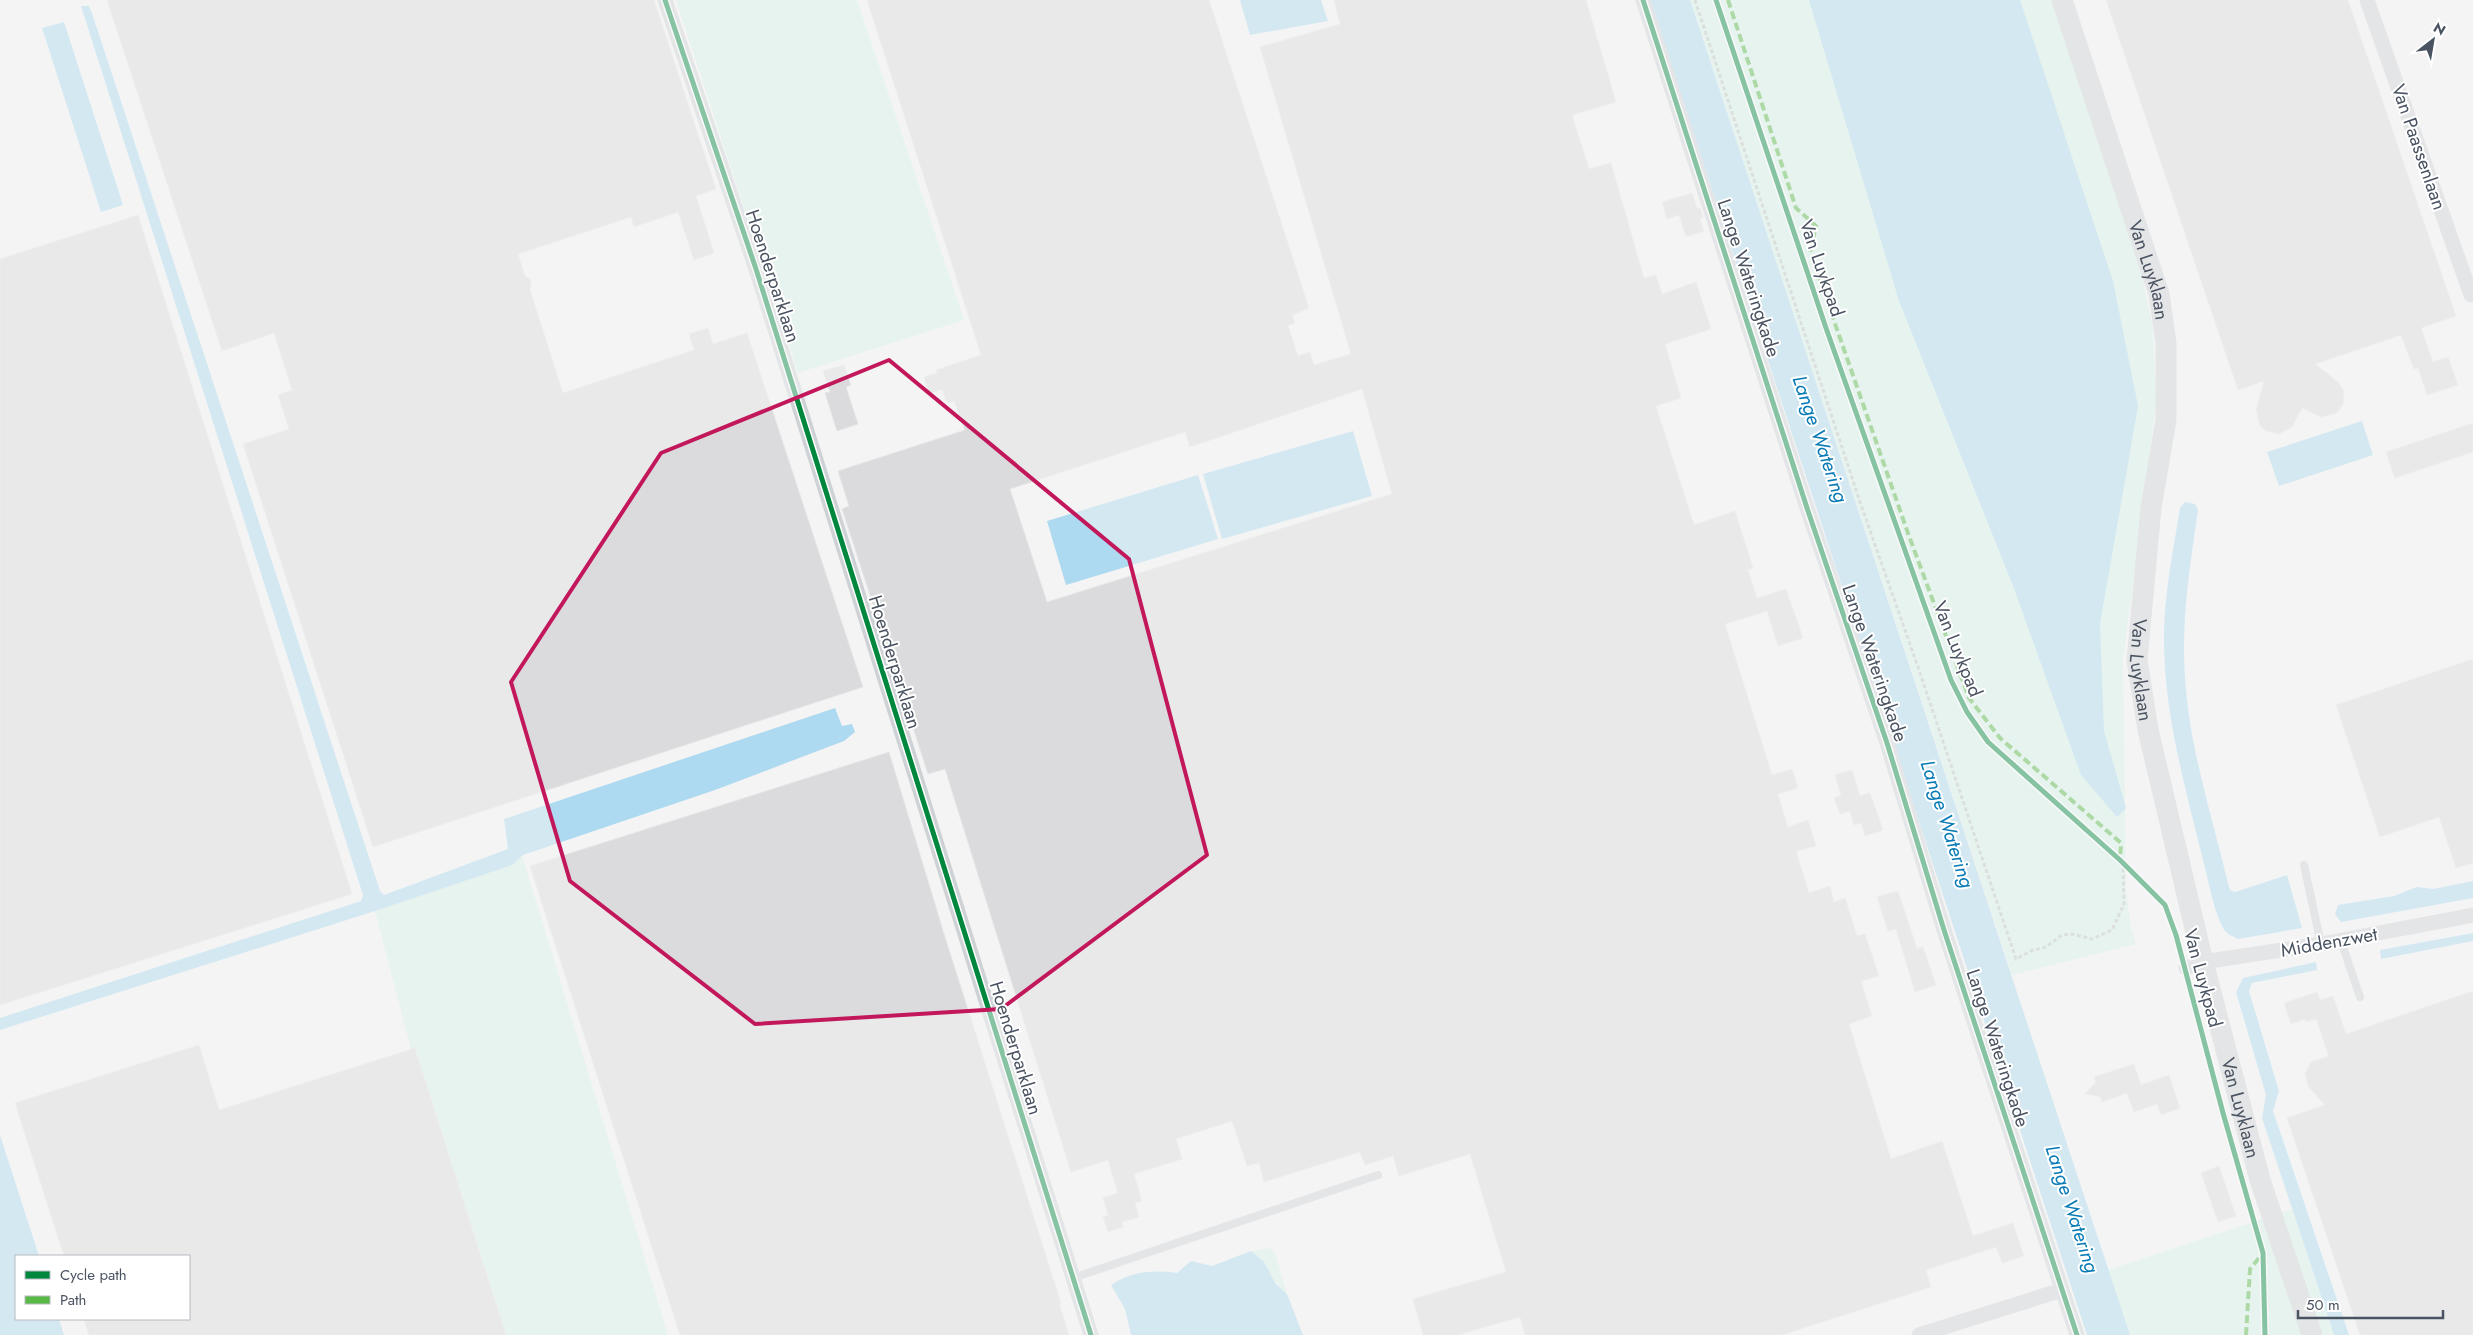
<svg xmlns="http://www.w3.org/2000/svg" width="2473" height="1335" viewBox="0 0 2473 1335" font-family="Jost,sans-serif">
<style>
.green{fill:#d8f2e6}
.water{fill:#addaf0}
.building{fill:#dbdbdd;stroke:#e5e6e7;fill-rule:evenodd}
.lines{fill:none;stroke-linecap:round;stroke-linejoin:round}
.path{stroke:#bdc8c6;stroke-width:3;stroke-dasharray:4 2.5;stroke-linecap:butt}
.lane{stroke:#cfd2d5;stroke-width:8}
.street{stroke:#cfd2d5;stroke-width:15}
.secondary{stroke:#d1d3d6;stroke-width:21}
.quiet{stroke:#58b947;stroke-width:4;stroke-dasharray:8 4;stroke-linecap:butt}
.cycleway-casing{stroke:#fff;stroke-width:8}
.cycleway{stroke:#00873e;stroke-width:5}
.marked{fill:none;stroke:#c2185b;stroke-width:4;stroke-linejoin:round}
.labels{text-anchor:middle;dominant-baseline:central;stroke-width:4;stroke-linejoin:round;paint-order:stroke}
.street-label{font-size:19px;fill:#4a5361;stroke:#fff}
.water-label{font-size:20px;font-style:italic;fill:#097bb5;stroke:#fff}
</style>
<rect width="100%" height="100%" fill="#f4f4f4"/>
<!-- green -->
<g class="green">
<path d="M 676,0 L 857,0 L 964,320 L 798,373 Z"/>
<path d="M 1690,0 L 2051,0 L 2140,268 L 2153,328 L 2156,404 L 2123,661 L 2126,890 L 2131,928 L 2136,944 L 2012,975 Z"/>
<path d="M 522,855 L 668,1335 L 502,1335 L 412,1053 L 375,911 L 511,865 Z"/>
<path d="M 2292,1209 L 2334,1335 L 2130,1335 L 2108,1270 Z"/>
<path d="M 1270,1248 L 1275,1253 L 1287,1294 C 1272,1280 1267,1265 1251,1251 Z"/>
</g>
<!-- water -->
<g class="water">
<path d="M 1240,0 L 1321,0 L 1328,21 L 1250,35 Z"/>
<path d="M 1650,0 L 1690,0 L 2130,1335 L 2087,1335 Z"/>
<path d="M 1809,0 L 2020,0 L 2113,281 L 2138,406 L 2100,624 L 2104,731 L 2126,808 L 2117,817 L 2081,775 L 2013,586 L 1899,301 Z"/>
<path d="M 81,6 L 89,6 L 92,13 L 380,891 L 384,895 L 508,849 L 504,819 L 835,708 L 842,726 L 852,724 L 855,732 L 844,741 L 715,790 L 523,855 L 512,865 L 375,911 L 0,1030 L 0,1018 L 361,901 L 363,895 Z"/>
<path d="M 64,22 L 123,205 L 101,212 L 42,28 Z"/>
<path d="M 2362,421 L 2373,455 L 2279,486 L 2267,452 Z"/>
<path d="M 1353,431 L 1372,496 L 1222,539 L 1203,474 Z"/>
<path d="M 1198,475 L 1218,539 L 1066,585 L 1047,521 Z"/>
<path d="M 2185,502 L 2195,504 L 2198,510 C 2190,566 2181,620 2185,677 C 2189,745 2211,813 2227,879 L 2230,890 L 2235,892 L 2287,875 L 2302,928 L 2238,939 C 2232,936 2226,934 2223,928 C 2213,909 2207,874 2201,852 C 2184,783 2165,715 2164,644 C 2163,599 2173,553 2180,508 Z"/>
<path d="M 2473,881 L 2473,898 L 2341,922 L 2335,914 L 2338,905 L 2394,896 L 2417,887 L 2433,889 Z"/>
<path d="M 2473,933 L 2473,941 L 2381,959 L 2380,950 Z"/>
<path d="M 2316,962 L 2317,970 L 2252,983 L 2249,991 L 2279,1091 L 2273,1111 L 2349,1335 L 2334,1335 L 2262,1118 L 2266,1095 L 2236,992 L 2243,978 Z"/>
<path d="M 0,1135 L 39,1256 L 16,1256 L 16,1319 L 59,1319 L 64,1335 L 0,1335 Z"/>
<path d="M 1251,1251 L 1264,1262 L 1276,1284 L 1287,1294 L 1303,1335 L 1131,1335 L 1125,1309 L 1111,1285 C 1133,1271 1151,1270 1177,1273 L 1191,1261 L 1212,1266 Z"/>
</g>
<!-- building -->
<g class="building">
<path d="M 107,0 L 654,0 L 716,189 L 696,196 L 714,253 L 694,260 L 678,212 L 634,227 L 631,217 L 518,254 L 525,276 L 530,279 L 531,285 L 530,290 L 563,393 L 694,350 L 689,334 L 708,328 L 713,344 L 747,333 L 863,687 L 373,847 L 243,444 L 289,429 L 278,395 L 292,390 L 274,333 L 222,351 Z"/>
<path d="M 867,0 L 1209,0 L 1309,308 L 1292,315 L 1295,323 L 1288,326 L 1298,356 L 1310,352 L 1314,365 L 1351,354 L 1260,47 L 1340,24 L 1334,0 L 1586,0 L 1616,102 L 1572,115 L 1589,169 L 1611,163 L 1644,278 L 1656,275 L 1662,294 L 1696,282 L 1711,329 L 1665,344 L 1681,398 L 1656,406 L 1694,525 L 1735,511 L 1753,568 L 1748,570 L 1757,598 L 1786,589 L 1803,638 L 1778,646 L 1767,611 L 1725,624 L 1772,775 L 1792,769 L 1798,788 L 1778,794 L 1788,827 L 1808,820 L 1816,846 L 1796,851 L 1809,893 L 1830,886 L 1834,902 L 1845,898 L 1857,936 L 1865,934 L 1879,976 L 1861,981 L 1872,1016 L 1849,1024 L 1891,1159 L 1942,1141 L 1973,1236 L 2013,1223 L 2024,1256 L 2002,1263 L 1996,1247 L 1926,1270 L 1931,1287 L 1782,1335 L 1525,1335 L 1520,1317 L 1458,1335 L 1423,1335 L 1413,1299 L 1506,1272 L 1470,1154 L 1399,1176 L 1393,1156 L 1365,1165 L 1360,1152 L 1264,1182 L 1259,1163 L 1247,1166 L 1232,1121 L 1176,1139 L 1182,1159 L 1134,1174 L 1142,1201 L 1135,1203 L 1139,1217 L 1122,1222 L 1123,1227 L 1108,1232 L 1103,1217 L 1108,1215 L 1103,1198 L 1118,1193 L 1108,1160 L 1071,1172 L 945,769 L 928,774 L 842,509 L 849,506 L 838,471 L 965,430 L 954,401 L 947,403 L 942,389 L 929,394 L 924,377 L 937,373 L 936,370 L 981,355 ZM 1362,389 L 1392,494 L 1047,602 L 1010,489 L 1185,432 L 1190,447 Z"/>
<path d="M 2106,0 L 2348,0 L 2456,316 L 2421,328 L 2433,362 L 2448,357 L 2458,385 L 2427,395 L 2418,368 L 2414,369 L 2401,335 L 2315,364 L 2338,382 L 2344,391 L 2343,404 L 2337,413 L 2321,417 L 2302,408 L 2292,427 L 2279,434 L 2266,431 L 2260,426 L 2256,410 L 2264,381 L 2238,390 Z"/>
<path d="M 1692,193 L 1697,208 L 1700,208 L 1703,216 L 1700,220 L 1704,231 L 1686,237 L 1679,215 L 1667,219 L 1662,202 Z"/>
<path d="M 138,215 L 352,894 L 0,1005 L 0,259 Z"/>
<path d="M 844,365 L 851,385 L 846,387 L 858,424 L 837,431 L 825,393 L 830,392 L 823,371 Z"/>
<path d="M 2473,423 L 2473,452 L 2395,478 L 2386,452 Z"/>
<path d="M 2473,659 L 2473,863 L 2456,868 L 2439,817 L 2380,837 L 2336,705 Z"/>
<path d="M 889,752 L 945,937 L 1061,1303 L 1059,1303 L 1069,1335 L 680,1335 L 530,866 Z"/>
<path d="M 1852,770 L 1860,796 L 1870,793 L 1883,830 L 1865,836 L 1861,823 L 1854,825 L 1850,811 L 1840,814 L 1834,798 L 1841,795 L 1835,775 Z"/>
<path d="M 1898,891 L 1917,949 L 1923,947 L 1936,985 L 1915,992 L 1896,929 L 1888,931 L 1877,897 Z"/>
<path d="M 2473,991 L 2473,1335 L 2360,1335 L 2287,1118 L 2325,1105 L 2308,1086 L 2305,1074 L 2311,1062 L 2329,1056 L 2316,1019 L 2306,1022 L 2305,1019 L 2291,1024 L 2284,1003 L 2317,992 L 2320,1000 L 2333,996 L 2346,1034 Z"/>
<path d="M 199,1045 L 219,1110 L 415,1048 L 506,1335 L 89,1335 L 84,1319 L 189,1319 L 189,1256 L 64,1256 L 15,1103 Z"/>
<path d="M 2134,1064 L 2141,1085 L 2169,1075 L 2180,1108 L 2161,1115 L 2157,1104 L 2134,1112 L 2127,1093 L 2102,1102 L 2100,1097 L 2085,1094 L 2096,1082 L 2094,1077 Z"/>
<path d="M 2219,1166 L 2236,1216 L 2218,1222 L 2201,1173 Z"/>
</g>
<g class="lines">
<!-- path -->
<path class="path" d="M 1695,0 L 1860,502 L 1918,667 L 2016,959 L 2033,950 L 2046,947 L 2062,935 L 2072,934 L 2092,939 L 2112,930 L 2124,904 L 2123,863"/>
<!-- lane -->
<g class="lane">
<path d="M 2304,865 L 2321,944"/>
<path d="M 2341,941 L 2360,997"/>
<path d="M 1073,1278 L 1378,1175"/>
</g>
<!-- street -->
<g class="street">
<path d="M 665,0 L 756,269 L 1091,1335"/>
<path d="M 1643,0 L 1808,511 L 1887,743 L 1944,930 L 2077,1335"/>
<path d="M 2367,0 L 2471,295"/>
<path d="M 2186,968 L 2203,962 L 2321,944 L 2473,915"/>
<path d="M 1919,1335 L 2062,1290"/>
</g>
<!-- secondary -->
<path class="secondary" id="s1" d="M 2062,0 L 2159,294 L 2166,343 L 2166,420 L 2151,508 L 2137,660 L 2148,730 L 2203,962 L 2260,1180 L 2312,1335"/>
<!-- quiet -->
<g class="quiet">
<path d="M 1728,0 L 1796,208 L 1816,226 L 1810,252 L 1909,536 L 1969,698 L 2000,738 L 2121,843 L 2120,860"/>
<path d="M 2246,1335 L 2250,1269 L 2263,1253"/>
</g>
<!-- cycleway casing -->
<g class="cycleway-casing">
<g id="cycleway">
<path d="M 665,0 L 756,269 L 1091,1335"/>
<path d="M 1643,0 L 1808,511 L 1887,743 L 1944,930 L 2077,1335"/>
<path d="M 1716,0 L 1826,328 L 1951,680 L 1967,712 L 1988,742 L 2120,860 L 2165,905 L 2176,935 L 2223,1113 L 2263,1253 L 2265,1335"/>
</g>
</g>
<!-- cycleway -->
<use href="#cycleway" class="cycleway"/>
</g>
<!-- marked area -->
<path d="M0 0H2473V1335H0ZM 889,360 L 1129,559 L 1207,855 L 1001,1009 L 755,1024 L 570,881 L 511,682 L 661,453 Z" fill="#f4f4f4" fill-opacity=".55" fill-rule="evenodd"/>
<path class="marked" d="M 889,360 L 1129,559 L 1207,855 L 1001,1009 L 755,1024 L 570,881 L 511,682 L 661,453 Z"/>
<g class="labels">
<!-- street labels -->
<g class="street-label">
<text transform="translate(2419 147) rotate(71)">Van Paassenlaan</text>
<text transform="translate(1822 268) rotate(71)">Van Luykpad</text>
<text stroke="none"><textPath href="#s1" startOffset="284">Van Luyklaan</textPath></text>
<text transform="translate(773 276) rotate(72)">Hoenderparklaan</text>
<text transform="translate(1749 278) rotate(72)">Lange Wateringkade</text>
<text transform="translate(1958 649) rotate(68)">Van Luykpad</text>
<text transform="translate(895 662) rotate(73)">Hoenderparklaan</text>
<text transform="translate(1875 663) rotate(71)">Lange Wateringkade</text>
<text stroke="none"><textPath href="#s1" startOffset="688">Van Luyklaan</textPath></text>
<text transform="translate(2329 942) rotate(-10)">Middenzwet</text>
<text transform="translate(2203 978) rotate(75)">Van Luykpad</text>
<text transform="translate(1016 1048) rotate(73)">Hoenderparklaan</text>
<text transform="translate(1998 1048) rotate(72)">Lange Wateringkade</text>
<text stroke="none"><textPath href="#s1" startOffset="1138">Van Luyklaan</textPath></text>
</g>
<!-- water labels -->
<g class="water-label">
<text transform="translate(1820 439) rotate(71)">Lange Watering</text>
<text transform="translate(1947 824) rotate(72)">Lange Watering</text>
<text transform="translate(2072 1209) rotate(72)">Lange Watering</text>
</g>
</g>
<!-- legend -->
<rect x="15" y="1255" width="175" height="65" fill="#ffffff" stroke="#b7bac0"/>
<rect x="25" y="1271" width="25" height="8" fill="#00873e" stroke="#b7bac0"/>
<text x="60" y="1280" font-size="15" fill="#4a5361">Cycle path</text>
<rect x="25" y="1296" width="25" height="8" fill="#58b947" stroke="#b7bac0"/>
<text x="60" y="1305" font-size="15" fill="#4a5361">Path</text>
<!-- north arrow -->
<g transform="translate(2433 40) rotate(31)" stroke="#ffffff" stroke-width="4" paint-order="stroke">
<path d="M0-4L9 19L0 12L-9 19Z" fill="#4a5361"/>
<text y="-8" font-size="14" font-weight="bold" text-anchor="middle" fill="#4a5361">N</text>
</g>
<!-- scale -->
<path d="M2298 1310v8h145v-8" fill="none" stroke="#4a5361" stroke-width="2.5"/>
<text x="2306" y="1310" font-size="15" fill="#4a5361" stroke="#ffffff" stroke-width="4" paint-order="stroke">50 m</text>
</svg>
